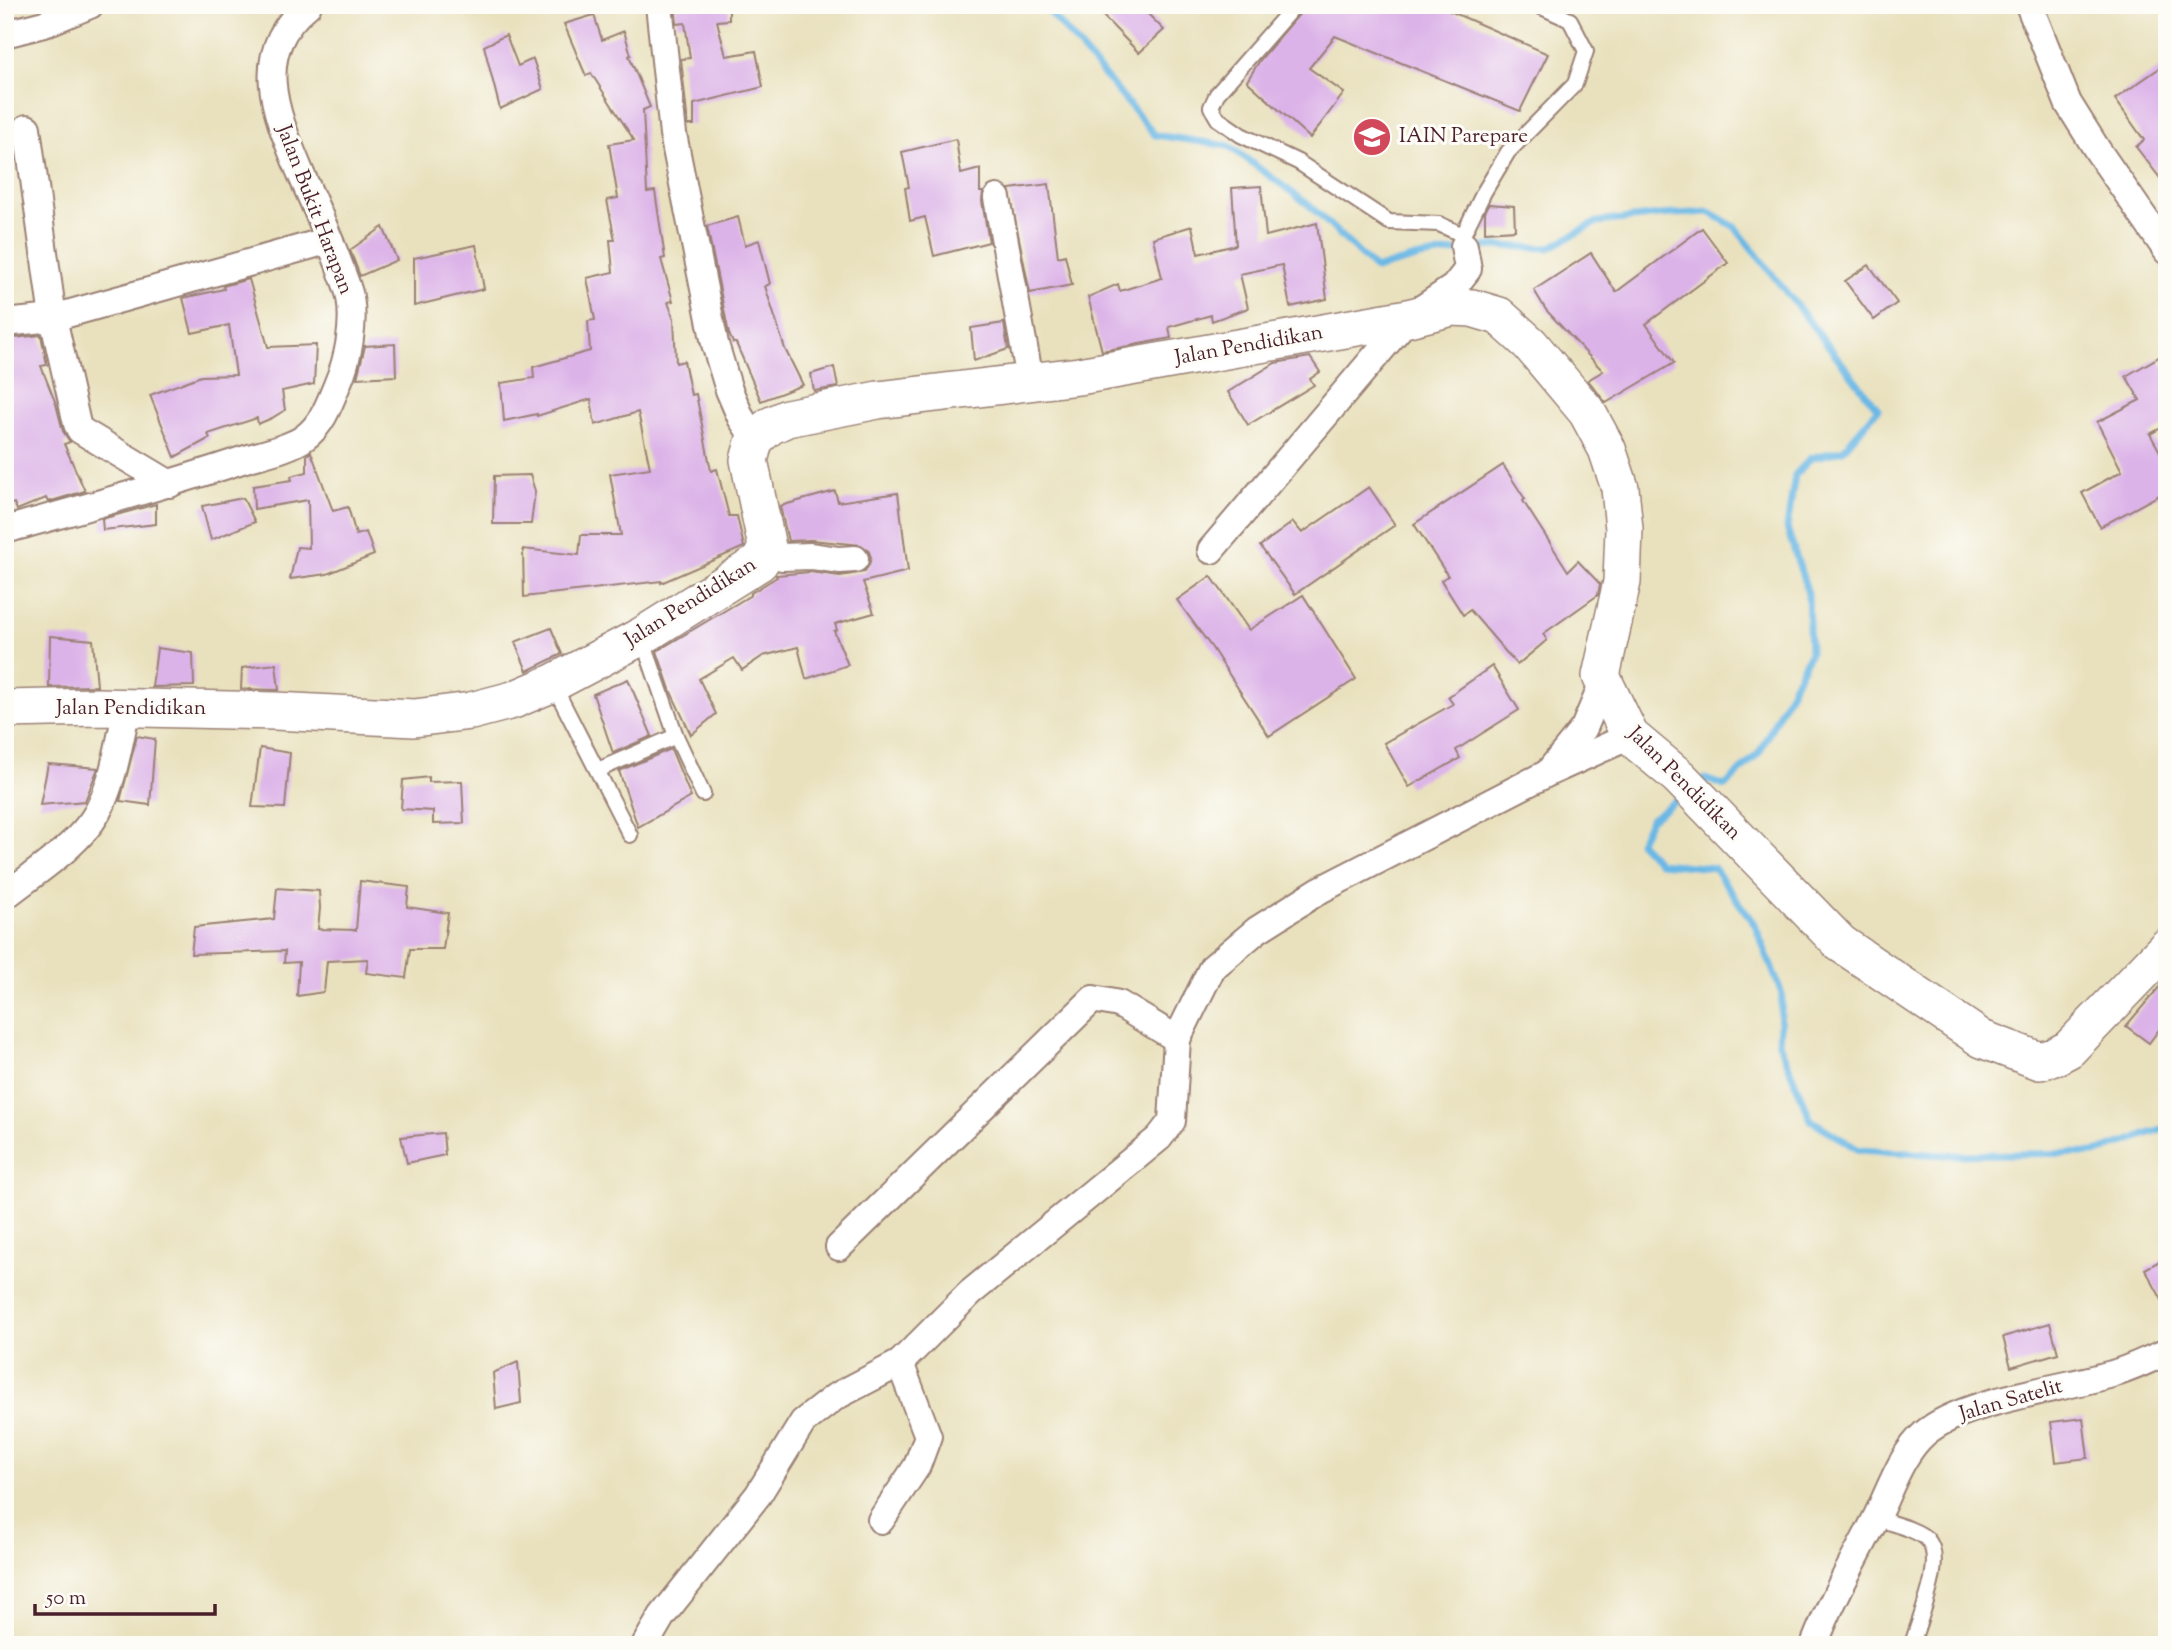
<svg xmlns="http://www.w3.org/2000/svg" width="2172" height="1650" viewBox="0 0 2172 1650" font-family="'Sorts Mill Goudy',serif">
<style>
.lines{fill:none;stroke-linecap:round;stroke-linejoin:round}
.stream{stroke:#6bb8e5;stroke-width:7}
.building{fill:#dcb3e8}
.lane-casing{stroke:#9a8074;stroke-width:18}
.street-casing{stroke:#9a8074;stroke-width:30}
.secondary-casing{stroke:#9a8074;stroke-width:40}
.lane{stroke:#fff;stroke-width:14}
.street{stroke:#fff;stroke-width:26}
.secondary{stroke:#fff;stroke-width:37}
.labels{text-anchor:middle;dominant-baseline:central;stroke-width:6;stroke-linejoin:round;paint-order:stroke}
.poi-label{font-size:21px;fill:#4a1f2b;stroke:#fdfcf7;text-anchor:start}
.street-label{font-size:21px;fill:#4a1f2b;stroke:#fdfcf7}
</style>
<rect width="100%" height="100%" fill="#fdfcf7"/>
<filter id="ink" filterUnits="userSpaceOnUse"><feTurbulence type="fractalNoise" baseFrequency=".0143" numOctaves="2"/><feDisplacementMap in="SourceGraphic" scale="14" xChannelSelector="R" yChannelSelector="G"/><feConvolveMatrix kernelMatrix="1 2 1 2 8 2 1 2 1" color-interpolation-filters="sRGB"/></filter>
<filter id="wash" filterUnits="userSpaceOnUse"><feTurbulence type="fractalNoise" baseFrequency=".00686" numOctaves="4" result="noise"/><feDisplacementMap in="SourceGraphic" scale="28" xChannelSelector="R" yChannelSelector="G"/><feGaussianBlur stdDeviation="1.57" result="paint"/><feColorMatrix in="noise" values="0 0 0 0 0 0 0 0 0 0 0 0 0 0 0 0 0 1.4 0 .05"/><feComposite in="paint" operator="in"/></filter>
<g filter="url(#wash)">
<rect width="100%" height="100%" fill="#e9e1be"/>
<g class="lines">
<!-- stream -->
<g class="stream">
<path d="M 1044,5 L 1155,135 L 1229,146 L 1309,205 L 1375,269 L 1420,257 L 1459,251"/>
<path d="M 1471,249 L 1493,246 L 1549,248 L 1597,222 L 1660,215 L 1709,212 L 1735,227 L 1878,409 L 1843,450 L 1811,458 L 1795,475 L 1787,528 L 1808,593 L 1810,653 L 1759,753 L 1725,786 L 1705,779 L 1700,783"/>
<path d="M 1682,796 L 1651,819 L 1639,842 L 1659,863 L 1714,868 L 1755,925 L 1782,994 L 1779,1043 L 1811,1120 L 1859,1150 L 1944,1155 L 2096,1153 L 2167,1127"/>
</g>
</g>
<g id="blocks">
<!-- building -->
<g class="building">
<path d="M 675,5 L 729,5 L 729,20 L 717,21 L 726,56 L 756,51 L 763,87 L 694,104 L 694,125 L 688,125 L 681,59 L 690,58 L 685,23 L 677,24 Z"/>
<path d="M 1112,5 L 1139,5 L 1164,30 L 1139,53 L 1102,15 Z"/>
<path d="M 1304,5 L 1436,5 L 1548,54 L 1520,111 L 1335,36 L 1309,68 L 1344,93 L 1310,138 L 1247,81 L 1260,60 L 1302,11 Z"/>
<path d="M 594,15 L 602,40 L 624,31 L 631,55 L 629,56 L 650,107 L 643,110 L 647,192 L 655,191 L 665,258 L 661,259 L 673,301 L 668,302 L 674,319 L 676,363 L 684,361 L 691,395 L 696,394 L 711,471 L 717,469 L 729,516 L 737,516 L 744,547 L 661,583 L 661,581 L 524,597 L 523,549 L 579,555 L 581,535 L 621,535 L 610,474 L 650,468 L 638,412 L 595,425 L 591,399 L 537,416 L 537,414 L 504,421 L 501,383 L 534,378 L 533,367 L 590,351 L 588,321 L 595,320 L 587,278 L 613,272 L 610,240 L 615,240 L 607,200 L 618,198 L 609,144 L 634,140 L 591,73 L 586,76 L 564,24 Z"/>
<path d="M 506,35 L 518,66 L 533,59 L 543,89 L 500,109 L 484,46 Z"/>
<path d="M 2167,63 L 2167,187 L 2136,147 L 2144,140 L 2115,99 Z"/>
<path d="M 956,139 L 961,174 L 980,169 L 980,192 L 983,192 L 982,201 L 989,242 L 934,256 L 925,217 L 910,221 L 905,188 L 909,187 L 902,152 Z"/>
<path d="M 1049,184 L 1058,257 L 1065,255 L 1072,285 L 1030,293 L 1009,189 Z"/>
<path d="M 1261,186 L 1266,236 L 1317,223 L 1327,299 L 1290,307 L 1282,265 L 1240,274 L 1248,308 L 1212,321 L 1211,315 L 1169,327 L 1171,338 L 1102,351 L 1088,297 L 1118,284 L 1120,291 L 1162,278 L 1153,238 L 1192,226 L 1198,254 L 1236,245 L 1232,188 Z"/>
<path d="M 1489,204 L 1514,206 L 1515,230 L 1485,232 L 1485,212 Z"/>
<path d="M 738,217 L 745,245 L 759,240 L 770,284 L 765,286 L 785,349 L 803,385 L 761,401 L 736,343 L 733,343 L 729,334 L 707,226 Z"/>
<path d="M 383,227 L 397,260 L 360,276 L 350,250 Z"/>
<path d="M 1702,228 L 1728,263 L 1646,324 L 1674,363 L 1606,403 L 1588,380 L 1603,371 L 1546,310 L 1534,290 L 1591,253 L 1616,292 Z"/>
<path d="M 476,245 L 484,289 L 414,306 L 414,258 Z"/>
<path d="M 1869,265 L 1897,303 L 1874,320 L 1845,281 Z"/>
<path d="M 249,279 L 268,347 L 316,345 L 314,384 L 282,391 L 285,410 L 272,418 L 258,424 L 257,418 L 208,434 L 210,438 L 175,457 L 150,395 L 201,376 L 236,375 L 229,325 L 192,333 L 183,298 L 224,289 L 223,286 Z"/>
<path d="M 1004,323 L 1008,349 L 974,361 L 971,328 Z"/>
<path d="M 41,335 L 47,365 L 41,366 L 56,404 L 63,431 L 70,442 L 64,444 L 85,491 L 48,502 L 46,498 L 17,510 L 14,503 L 5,507 L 5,339 Z"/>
<path d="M 395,344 L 396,376 L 357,378 L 365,346 Z"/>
<path d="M 1310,357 L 1320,372 L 1310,379 L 1314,385 L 1248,425 L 1228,392 L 1275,363 Z"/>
<path d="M 2159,357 L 2167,372 L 2167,425 L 2150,434 L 2167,464 L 2167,491 L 2100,527 L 2082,493 L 2122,471 L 2097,422 L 2140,400 L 2126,376 Z"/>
<path d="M 834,367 L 838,387 L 814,391 L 811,374 Z"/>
<path d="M 311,452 L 333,511 L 348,507 L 356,535 L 366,532 L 374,555 L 327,574 L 290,579 L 297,547 L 309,548 L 308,500 L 254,509 L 253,486 L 292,480 L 291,476 L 307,472 L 307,455 Z"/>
<path d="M 1503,465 L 1525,499 L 1523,501 L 1568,571 L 1578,561 L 1600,584 L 1598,595 L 1543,634 L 1547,640 L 1517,665 L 1470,610 L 1463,615 L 1441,580 L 1448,576 L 1414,524 Z"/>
<path d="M 530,475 L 535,491 L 531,524 L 493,524 L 494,476 Z"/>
<path d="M 1369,487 L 1395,525 L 1295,594 L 1260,546 L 1293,522 L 1302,533 Z"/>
<path d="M 835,491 L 838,502 L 898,493 L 908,571 L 863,582 L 874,613 L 835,624 L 837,630 L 834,631 L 848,665 L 806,679 L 798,647 L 763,656 L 742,670 L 734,658 L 699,679 L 716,714 L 691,735 L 671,692 L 657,651 L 751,595 L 751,593 L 777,577 L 776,575 L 810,572 L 840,576 L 864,572 L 869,565 L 871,557 L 868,550 L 861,545 L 811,540 L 788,541 L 780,506 Z"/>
<path d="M 243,498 L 255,522 L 211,540 L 202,506 Z"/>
<path d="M 156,504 L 156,524 L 103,530 L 102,519 Z"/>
<path d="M 1211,576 L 1249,630 L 1303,595 L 1356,679 L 1269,736 L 1212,648 L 1177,600 Z"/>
<path d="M 551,628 L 562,654 L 527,671 L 515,642 Z"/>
<path d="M 50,636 L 93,640 L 97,686 L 49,687 Z"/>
<path d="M 157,648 L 193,653 L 194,686 L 152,687 Z"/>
<path d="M 276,664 L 279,690 L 241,689 L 242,668 Z"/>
<path d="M 1492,666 L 1519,710 L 1456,750 L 1460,758 L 1409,787 L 1384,743 L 1453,704 L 1448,697 Z"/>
<path d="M 628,679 L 652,736 L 613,753 L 593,694 Z"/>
<path d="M 137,736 L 155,739 L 150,805 L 120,801 Z"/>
<path d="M 260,748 L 290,753 L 285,808 L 252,807 Z"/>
<path d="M 671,749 L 691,797 L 638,827 L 619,771 Z"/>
<path d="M 48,764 L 98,768 L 85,801 L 40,805 Z"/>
<path d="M 429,777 L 429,782 L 462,781 L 464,823 L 433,824 L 433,811 L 401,809 L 403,780 Z"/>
<path d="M 360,881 L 409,887 L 407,907 L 448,913 L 443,949 L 410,949 L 406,978 L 366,973 L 368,959 L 327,961 L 324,992 L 297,996 L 299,962 L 284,963 L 285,951 L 191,954 L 194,927 L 274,919 L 277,888 L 319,891 L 320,908 L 318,929 L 356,930 Z"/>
<path d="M 2167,978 L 2167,1019 L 2149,1043 L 2126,1026 Z"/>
<path d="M 443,1133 L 445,1155 L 407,1163 L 401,1137 Z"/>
<path d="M 2167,1257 L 2167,1309 L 2145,1269 Z"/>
<path d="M 2050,1323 L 2058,1353 L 2011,1367 L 2003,1337 Z"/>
<path d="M 518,1362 L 521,1403 L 496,1409 L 493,1373 Z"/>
<path d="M 2083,1418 L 2088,1458 L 2056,1462 L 2051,1422 Z"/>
</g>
</g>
</g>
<g filter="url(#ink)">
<use href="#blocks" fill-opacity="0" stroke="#9a8074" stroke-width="2"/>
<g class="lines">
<!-- lane casing -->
<g class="lane-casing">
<g id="lane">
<path d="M 1295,5 L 1217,94 L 1211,107 L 1218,119 L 1241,135 L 1298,162 L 1389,222 L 1439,224 L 1463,235"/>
<path d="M 1464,243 L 1463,235 L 1484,192 L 1508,152 L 1575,84 L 1586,51 L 1570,20 L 1537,5"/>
<path d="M 642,638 L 676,736 L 703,794"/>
<path d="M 553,684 L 630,835"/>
<path d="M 598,770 L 676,736"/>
<path d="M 1876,1518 C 1891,1524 1915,1528 1927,1539 C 1947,1560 1918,1620 1912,1645"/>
</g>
</g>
<!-- street casing -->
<g class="street-casing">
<g id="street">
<path d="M 659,5 L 673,134 L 715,344 L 729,390 L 741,418 L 755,439"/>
<path d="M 2029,5 L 2068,103 L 2098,151 L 2167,251"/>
<path d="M 5,34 L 44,24 L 90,5"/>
<path d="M 27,128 L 53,318 L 77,424 L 80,430 L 170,484"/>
<path d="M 997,198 L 1030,380"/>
<path d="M 5,323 L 53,318 L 330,240"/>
<path d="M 5,530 C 83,508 162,487 239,461 C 257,455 289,449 304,438 C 322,425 329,405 337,385 C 348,360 355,325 350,297 C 348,287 343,277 340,267 C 328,235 315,205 301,174 C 277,116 248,54 308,5"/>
<path d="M 767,547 L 782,557 L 811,556 L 839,560 L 855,559"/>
<path d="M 1211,550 L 1408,318 L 1454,287 L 1468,269 L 1464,246"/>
<path d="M 1551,769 L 1584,728 L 1603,683"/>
<path d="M 5,896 C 34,873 79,845 97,813 C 114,782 119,742 127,709"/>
<path d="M 839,1247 L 1093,999 L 1119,1004 L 1177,1039"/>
<path d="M 881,1520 L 917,1466 L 928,1436 L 900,1363"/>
<path d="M 645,1645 L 662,1616 L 758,1495 L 803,1422 L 835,1397 L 900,1363 L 970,1293 L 1159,1138 L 1172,1121 L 1177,1039 L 1212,968 L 1257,930 L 1320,890 L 1548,773 L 1630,736"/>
<path d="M 1814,1645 C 1831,1601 1853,1562 1875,1520 C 1890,1491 1900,1455 1925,1433 C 1964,1400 2062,1389 2112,1374 C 2131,1369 2149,1359 2167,1352"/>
</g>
</g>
<!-- secondary casing -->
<g class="secondary-casing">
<path id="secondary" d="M 5,709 L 98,707 L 275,711 L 414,718 L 471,711 L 513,700 L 553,683 L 642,636 L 760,562 L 767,547 L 749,460 L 755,439 L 770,426 L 787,418 L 878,400 L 1079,376 L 1408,318 L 1452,307 L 1472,308 L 1499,316 L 1530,344 L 1587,412 L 1607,449 L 1620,488 L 1624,529 L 1622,582 L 1601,676 L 1630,736 L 1679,777 L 1840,943 L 1982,1039 L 2040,1061 L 2054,1057 L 2069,1049 L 2167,947"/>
</g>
<!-- lane -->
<use href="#lane" class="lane"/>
<!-- street -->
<use href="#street" class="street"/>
<!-- secondary -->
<use href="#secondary" class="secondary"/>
</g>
</g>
<!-- icons -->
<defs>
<g id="university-disc" transform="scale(2.0125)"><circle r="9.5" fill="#d1495b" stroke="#fdfcf7"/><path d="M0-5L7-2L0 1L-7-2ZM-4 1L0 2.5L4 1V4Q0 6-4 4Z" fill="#fff"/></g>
</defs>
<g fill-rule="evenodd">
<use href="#university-disc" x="1372" y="137"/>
</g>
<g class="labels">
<!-- poi labels -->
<g class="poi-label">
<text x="1399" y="137">IAIN Parepare</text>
</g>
<!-- street labels -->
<g class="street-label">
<text transform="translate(314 210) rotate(69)">Jalan Bukit Harapan</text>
<text transform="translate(1249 346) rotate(-10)">Jalan Pendidikan</text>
<text transform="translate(691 603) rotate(-32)">Jalan Pendidikan</text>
<text x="131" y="709">Jalan Pendidikan</text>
<text transform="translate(1684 784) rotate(45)">Jalan Pendidikan</text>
<text transform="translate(2011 1401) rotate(-16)">Jalan Satelit</text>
</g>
</g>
<!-- margin -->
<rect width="2172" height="1650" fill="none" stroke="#fdfcf7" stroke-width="28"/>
<!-- scale -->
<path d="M35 1604v10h180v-10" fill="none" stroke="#4a1f2b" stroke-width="3.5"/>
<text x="46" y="1604" font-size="21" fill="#4a1f2b" stroke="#fdfcf7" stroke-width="5" paint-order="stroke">50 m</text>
</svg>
